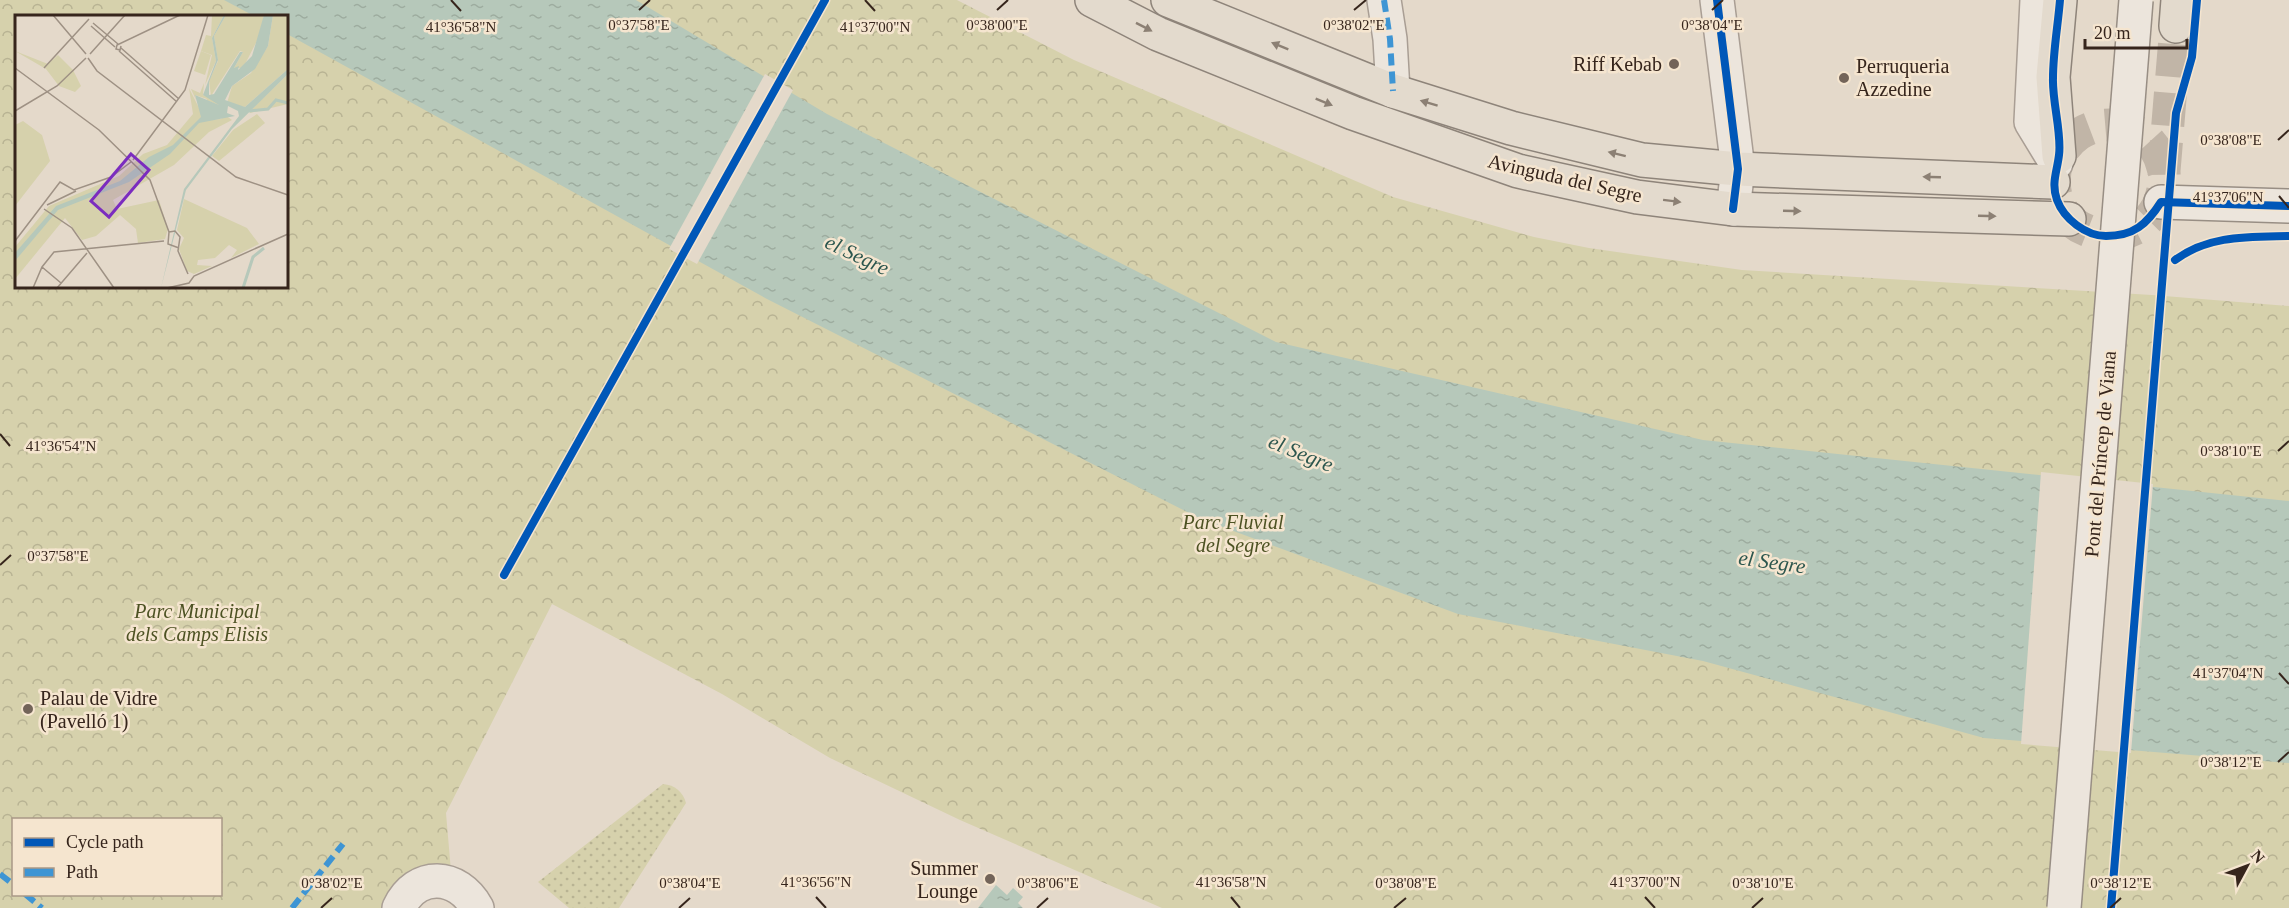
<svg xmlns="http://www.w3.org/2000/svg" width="2289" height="908" viewBox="0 0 2289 908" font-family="Georgia,serif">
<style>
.grass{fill:url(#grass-dots)}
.forest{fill:url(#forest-crowns);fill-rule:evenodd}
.water{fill:url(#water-ripples)}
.pier{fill:#e4d9ca}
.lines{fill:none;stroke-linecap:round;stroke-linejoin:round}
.primary-tunnel{stroke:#c1b5a7;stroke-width:33;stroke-dasharray:33 16;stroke-linecap:butt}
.street-casing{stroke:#a99e94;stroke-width:36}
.secondary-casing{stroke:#988e84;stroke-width:36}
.primary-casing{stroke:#8e847a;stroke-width:36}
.street{stroke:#ece5dc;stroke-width:33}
.secondary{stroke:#ece5dc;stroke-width:33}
.primary{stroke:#e3dacd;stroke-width:33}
.secondary-bridge-casing{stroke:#988e84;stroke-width:36;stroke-linecap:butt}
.secondary-bridge{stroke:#ece5dc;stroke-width:33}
.quiet{stroke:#3e95d4;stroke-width:6;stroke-dasharray:12 6;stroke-linecap:butt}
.cycleway-casing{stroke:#f5e5cf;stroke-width:11}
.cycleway{stroke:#0057b8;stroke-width:8}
.oneway{fill:#8c8074}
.ticks{fill:none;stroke:#36251c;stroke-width:2}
.poi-dot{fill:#736459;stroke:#f5e5cf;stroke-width:2}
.labels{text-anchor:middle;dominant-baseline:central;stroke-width:5;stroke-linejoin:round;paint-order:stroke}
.poi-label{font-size:20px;fill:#36251c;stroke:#f5e5cf;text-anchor:end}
.street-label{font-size:20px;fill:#36251c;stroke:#f5e5cf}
.park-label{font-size:20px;font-style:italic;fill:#4d5223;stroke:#f5e5cf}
.water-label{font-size:21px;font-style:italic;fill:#2c564e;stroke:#f5e5cf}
.inset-river{fill:none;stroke:#b6c8ba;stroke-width:3}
.inset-road{fill:none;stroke:#9e9184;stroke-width:1.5}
.view{fill:#7b2cbf;fill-opacity:0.15;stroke:#7b2cbf;stroke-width:3}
.inset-edge{fill:none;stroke:#36251c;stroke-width:3}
.ticks-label{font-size:15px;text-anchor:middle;fill:#36251c;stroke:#f5e5cf;stroke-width:5;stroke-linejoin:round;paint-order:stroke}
</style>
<defs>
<pattern id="grass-dots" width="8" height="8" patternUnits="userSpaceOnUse" patternTransform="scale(1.5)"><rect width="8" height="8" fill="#d6d1ac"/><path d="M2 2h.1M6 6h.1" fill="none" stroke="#b8b393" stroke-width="1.8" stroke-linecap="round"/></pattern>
<pattern id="forest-crowns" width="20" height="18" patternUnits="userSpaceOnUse" patternTransform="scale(1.5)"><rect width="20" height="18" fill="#d6d1ac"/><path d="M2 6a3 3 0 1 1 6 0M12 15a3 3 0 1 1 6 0" fill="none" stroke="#b8b393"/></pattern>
<pattern id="water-ripples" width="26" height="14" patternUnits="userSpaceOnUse" patternTransform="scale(1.5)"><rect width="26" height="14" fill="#b6c8ba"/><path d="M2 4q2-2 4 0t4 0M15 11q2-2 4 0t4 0" fill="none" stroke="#9dac9f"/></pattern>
</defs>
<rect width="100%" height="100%" fill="#e4d9ca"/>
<!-- grass -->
<path class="grass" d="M 663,784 C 675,785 683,792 686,803 L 619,908 L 569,908 L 538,882 Z"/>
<!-- forest -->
<path class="forest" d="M 0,0 L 957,0 L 1074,60 L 1393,197 L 1534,237 L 1589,248 L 1742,270 L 2152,295 L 2289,306 L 2289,908 L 1162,908 L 960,820 L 830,758 L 722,694 L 552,604 L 446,813 L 452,883 L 399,908 L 0,908 ZM 16,16 L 286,16 L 286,286 L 16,286 ZM 14,820 L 220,820 L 220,894 L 14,894 Z"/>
<!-- water -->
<g class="water">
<path d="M 224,0 L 636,0 L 827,114 L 1276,342 L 1703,440 L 2289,501 L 2289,763 L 1984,738 L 1703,661 L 1458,614 L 1201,519 L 767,299 L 287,34 L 286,16 L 254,16 Z"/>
<path d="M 996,885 L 1007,895 L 1013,888 L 1023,897 L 1018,903 L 1023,908 L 978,908 Z"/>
</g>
<!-- pier -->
<g class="pier">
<path d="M 765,74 L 793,90 L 697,264 L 669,249 Z"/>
<path d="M 2041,472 L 2153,484 L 2131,753 L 2021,744 Z"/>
</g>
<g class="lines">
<!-- primary-tunnel -->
<path class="primary-tunnel" d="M 2164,171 C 2162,165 2161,159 2158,154 C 2144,124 2105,117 2079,134 C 2066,143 2057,156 2055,171 C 2043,251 2169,261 2164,171 L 2176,26"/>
<!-- street casing -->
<g class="street-casing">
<g id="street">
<path d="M 1384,0 L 1390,39 L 1393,91"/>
<path d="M 1717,0 L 1738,169 L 1733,209"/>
<path d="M 2037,0 L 2031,122 L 2056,163"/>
<path d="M 399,908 C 416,871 458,873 477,908"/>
</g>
</g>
<!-- secondary casing -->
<g class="secondary-casing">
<path id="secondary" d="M 2161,202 L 2289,206"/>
</g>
<!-- primary casing -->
<g class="primary-casing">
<g id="primary">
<path d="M 1092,0 L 1158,34 L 1353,113 L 1518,171 L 1637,197 L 1733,209 L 2069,219"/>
<path d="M 1168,0 L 1393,91 L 1511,128 L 1642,160 L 1738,169 L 2053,182"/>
<path d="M 2176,26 L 2178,0"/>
<path d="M 2059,156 L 2053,77 L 2060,0"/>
</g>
</g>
<!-- street -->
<use href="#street" class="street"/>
<!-- secondary -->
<use href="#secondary" class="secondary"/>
<!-- primary -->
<use href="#primary" class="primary"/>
<!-- secondary-bridge casing -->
<g class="secondary-bridge-casing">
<path id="secondary-bridge" d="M 2064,908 L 2136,0"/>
</g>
<!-- secondary-bridge -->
<use href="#secondary-bridge" class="secondary-bridge"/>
<!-- quiet -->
<g class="quiet">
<path d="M 1384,0 L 1390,39 L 1393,91"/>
<path d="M 0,874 L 14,885"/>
<path d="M 25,894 L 42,908"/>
<path d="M 292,908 L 343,844"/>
</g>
<!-- cycleway casing -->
<g class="cycleway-casing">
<g id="cycleway">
<path d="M 1717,0 L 1738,169 L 1733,209"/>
<path d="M 2060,0 C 2058,25 2053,52 2053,78 C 2052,101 2062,134 2059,155 C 2057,172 2051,183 2057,200 C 2064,219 2086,236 2106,236 C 2134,236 2147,224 2161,202 L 2289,206"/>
<path d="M 2175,260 C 2209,235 2248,237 2289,236"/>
<path d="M 504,575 L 825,0"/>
<path d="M 2111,908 L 2176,113 L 2192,57 L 2197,0"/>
</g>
</g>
<!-- cycleway -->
<use href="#cycleway" class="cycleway"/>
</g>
<!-- one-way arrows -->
<defs><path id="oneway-solid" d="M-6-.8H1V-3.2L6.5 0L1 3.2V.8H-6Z" transform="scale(1.5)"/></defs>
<g class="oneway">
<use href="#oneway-solid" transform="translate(1144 27) rotate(27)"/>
<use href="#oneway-solid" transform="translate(1280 46) rotate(-158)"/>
<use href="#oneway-solid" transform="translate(1324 102) rotate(22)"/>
<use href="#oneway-solid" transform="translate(1429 103) rotate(-163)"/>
<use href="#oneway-solid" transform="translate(1617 154) rotate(-166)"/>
<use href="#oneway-solid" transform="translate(1932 177) rotate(-178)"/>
<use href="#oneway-solid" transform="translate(1672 201) rotate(7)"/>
<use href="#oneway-solid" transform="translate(1792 211) rotate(2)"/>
<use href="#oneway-solid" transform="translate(1987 216) rotate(2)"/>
</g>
<!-- ticks -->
<path class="ticks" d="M 451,0 L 461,11M 865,0 L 875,11M 639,10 L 650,0M 997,10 L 1008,0M 1354,10 L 1366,0M 1712,10 L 1723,0M 2278,140 L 2289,130M 2279,196 L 2289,208M 0,434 L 10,446M 2278,451 L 2289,441M 0,565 L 11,555M 2279,673 L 2289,684M 2278,762 L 2289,752M 816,897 L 826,908M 1231,897 L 1240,908M 1645,897 L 1655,908M 321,908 L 332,898M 679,908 L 690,898M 1037,908 L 1048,898M 1394,908 L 1406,898M 1752,908 L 1763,898M 2110,908 L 2121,898"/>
<!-- markers -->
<g class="poi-dot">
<circle cx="1674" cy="64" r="6"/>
<circle cx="1844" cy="78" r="6"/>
<circle cx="28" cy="709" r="6"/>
<circle cx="990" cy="879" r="6"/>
</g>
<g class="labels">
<!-- poi labels -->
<g class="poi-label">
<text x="1662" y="64">Riff Kebab</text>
<text x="1856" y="66" text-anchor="start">Perruqueria<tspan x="1856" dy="23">Azzedine</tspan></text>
<text x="40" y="698" text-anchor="start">Palau de Vidre<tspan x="40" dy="23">(Pavelló 1)</tspan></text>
<text x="978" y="868">Summer<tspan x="978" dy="23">Lounge</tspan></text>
</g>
<!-- street labels -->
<g class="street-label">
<text transform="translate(1565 178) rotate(13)">Avinguda del Segre</text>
<text transform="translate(2100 454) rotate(-85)">Pont del Príncep de Viana</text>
</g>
<!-- park labels -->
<g class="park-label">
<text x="1233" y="522">Parc Fluvial<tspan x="1233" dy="23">del Segre</tspan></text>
<text x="197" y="611">Parc Municipal<tspan x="197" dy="23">dels Camps Elisis</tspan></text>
</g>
<!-- water labels -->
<g class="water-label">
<text transform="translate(857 255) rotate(25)">el Segre</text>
<text transform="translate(1301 453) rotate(22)">el Segre</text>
<text transform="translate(1772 562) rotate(8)">el Segre</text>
</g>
</g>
<!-- overview -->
<g transform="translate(15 15)">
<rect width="273" height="273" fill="#e4d9ca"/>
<path d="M 189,68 L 188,80 L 206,87 L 203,90 L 194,86 L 190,96 L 186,94 L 192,84 L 180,80 L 181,85 L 176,74 L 185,78 ZM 242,99 L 250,108 L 204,146 L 197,141 L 218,115 ZM 169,184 L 232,213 L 244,229 L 216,243 L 222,235 L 214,230 L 200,243 L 183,245 L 182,250 L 197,251 L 179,259 L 172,256 L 164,234 L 169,223 L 162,215 Z" fill="#d6d1ac"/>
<path d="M 197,0 L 209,0 L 197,23 L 201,46 L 190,70 L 197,40 L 186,36 L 191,20 L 196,21 ZM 211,0 L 249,0 L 245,20 L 228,53 L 219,53 L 228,37 L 225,36 L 196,81 L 194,66 L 203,46 L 199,21 ZM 258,0 L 273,0 L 273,54 L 230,92 L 212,88 L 217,71 L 236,58 L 253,31 ZM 0,36 L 33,49 L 43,40 L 58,55 L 66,71 L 60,77 L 44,71 L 31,54 ZM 273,59 L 273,89 L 235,98 L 235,96 ZM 174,73 L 190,105 L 206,104 L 210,100 L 217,105 L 194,117 L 159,150 L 98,185 L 102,194 L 144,185 L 153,214 L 150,224 L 123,228 L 121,214 L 105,200 L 81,221 L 67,225 L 50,203 L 0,264 L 0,232 L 34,191 L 104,161 L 128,139 L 152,130 L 178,99 ZM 8,106 L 27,120 L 35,146 L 0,191 L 0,110 Z" fill="#d6d1ac"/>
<path d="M 186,36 L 196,40 L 190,60 L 179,56 Z" fill="#d6d1ac"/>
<path d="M 209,0 L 211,0 L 199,21 L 203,45 L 194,67 L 194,80 L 199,79 L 225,37 L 228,37 L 219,53 L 224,51 L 223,55 L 237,41 L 249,0 L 258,0 L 253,31 L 240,54 L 217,71 L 210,85 L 230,92 L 273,54 L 273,59 L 217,114 L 171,175 L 146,273 L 169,174 L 224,101 L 223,96 L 213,91 L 212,98 L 220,101 L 184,108 L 155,139 L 114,167 L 43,195 L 0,246 L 0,238 L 41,191 L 105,166 L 134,142 L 158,130 L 186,102 L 180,80 L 204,90 L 188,80 L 201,46 L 197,23 Z" fill="#b6c8ba"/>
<path class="inset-river" d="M 234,96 L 253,94 L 261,85 L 273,88M 228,273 L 238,242 L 249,233"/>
<path class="inset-road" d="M 38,0 L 71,39M 78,8 L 103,29M 76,11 L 100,32M 106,31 L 105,35 L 101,34 L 102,30 L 165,0M 106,33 L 164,84M 104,36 L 162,87M 75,39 L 110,0M 73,43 L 82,56 L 221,162 L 273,180M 0,53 L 84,115 L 135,165 L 154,217M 29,53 L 74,4M 0,96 L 42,71 L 71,43M 118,145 L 170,75 L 193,0M 32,190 L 61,176M 29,194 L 57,213 L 99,273M 154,217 L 160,216 L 165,222 L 163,236 L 173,259M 154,217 L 153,229 L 164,233M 0,226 L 45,167 L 59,175 L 96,162 L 116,147M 27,252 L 46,268M 18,273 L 27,252 L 39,237 L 149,226M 42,273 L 72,238M 152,273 L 174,268 L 179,261 L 273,219"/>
<path class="view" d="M 116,139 L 134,155 L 94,202 L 76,186 Z"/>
<rect width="273" height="273" class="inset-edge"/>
</g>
<g class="ticks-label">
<text x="639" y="30">0°37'58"E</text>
<text x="997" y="30">0°38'00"E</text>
<text x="1354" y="30">0°38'02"E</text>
<text x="1712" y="30">0°38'04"E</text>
<text x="461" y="32">41°36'58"N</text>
<text x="875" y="32">41°37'00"N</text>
<text x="2231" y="145">0°38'08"E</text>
<text x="2228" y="202">41°37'06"N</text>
<text x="61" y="451">41°36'54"N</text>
<text x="2231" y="456">0°38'10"E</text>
<text x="58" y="561">0°37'58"E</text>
<text x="2228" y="678">41°37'04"N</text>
<text x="2231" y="767">0°38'12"E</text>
<text x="816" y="887">41°36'56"N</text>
<text x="1231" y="887">41°36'58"N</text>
<text x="1645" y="887">41°37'00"N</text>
<text x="332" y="888">0°38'02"E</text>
<text x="690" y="888">0°38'04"E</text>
<text x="1048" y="888">0°38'06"E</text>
<text x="1406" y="888">0°38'08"E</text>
<text x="1763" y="888">0°38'10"E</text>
<text x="2121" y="888">0°38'12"E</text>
</g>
<!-- legend -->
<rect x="12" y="818" width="210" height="78" fill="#f5e5cf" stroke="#a99887" stroke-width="1.5"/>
<rect x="24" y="838" width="30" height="9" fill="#0057b8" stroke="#a99887" stroke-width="1.5"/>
<text x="66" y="848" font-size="18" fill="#36251c">Cycle path</text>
<rect x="24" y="868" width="30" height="9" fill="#3e95d4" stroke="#a99887" stroke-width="1.5"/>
<text x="66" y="878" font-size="18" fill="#36251c">Path</text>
<!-- north arrow -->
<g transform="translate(2247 866) rotate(49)" stroke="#f5e5cf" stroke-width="4.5" paint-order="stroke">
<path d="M0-4.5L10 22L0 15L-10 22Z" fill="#36251c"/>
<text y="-9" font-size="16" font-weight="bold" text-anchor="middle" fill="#36251c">N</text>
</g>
<!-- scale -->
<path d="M2085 39v9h102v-9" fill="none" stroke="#36251c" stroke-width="3"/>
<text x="2094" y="39" font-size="18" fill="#36251c" stroke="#f5e5cf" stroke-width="4.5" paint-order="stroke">20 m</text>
</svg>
